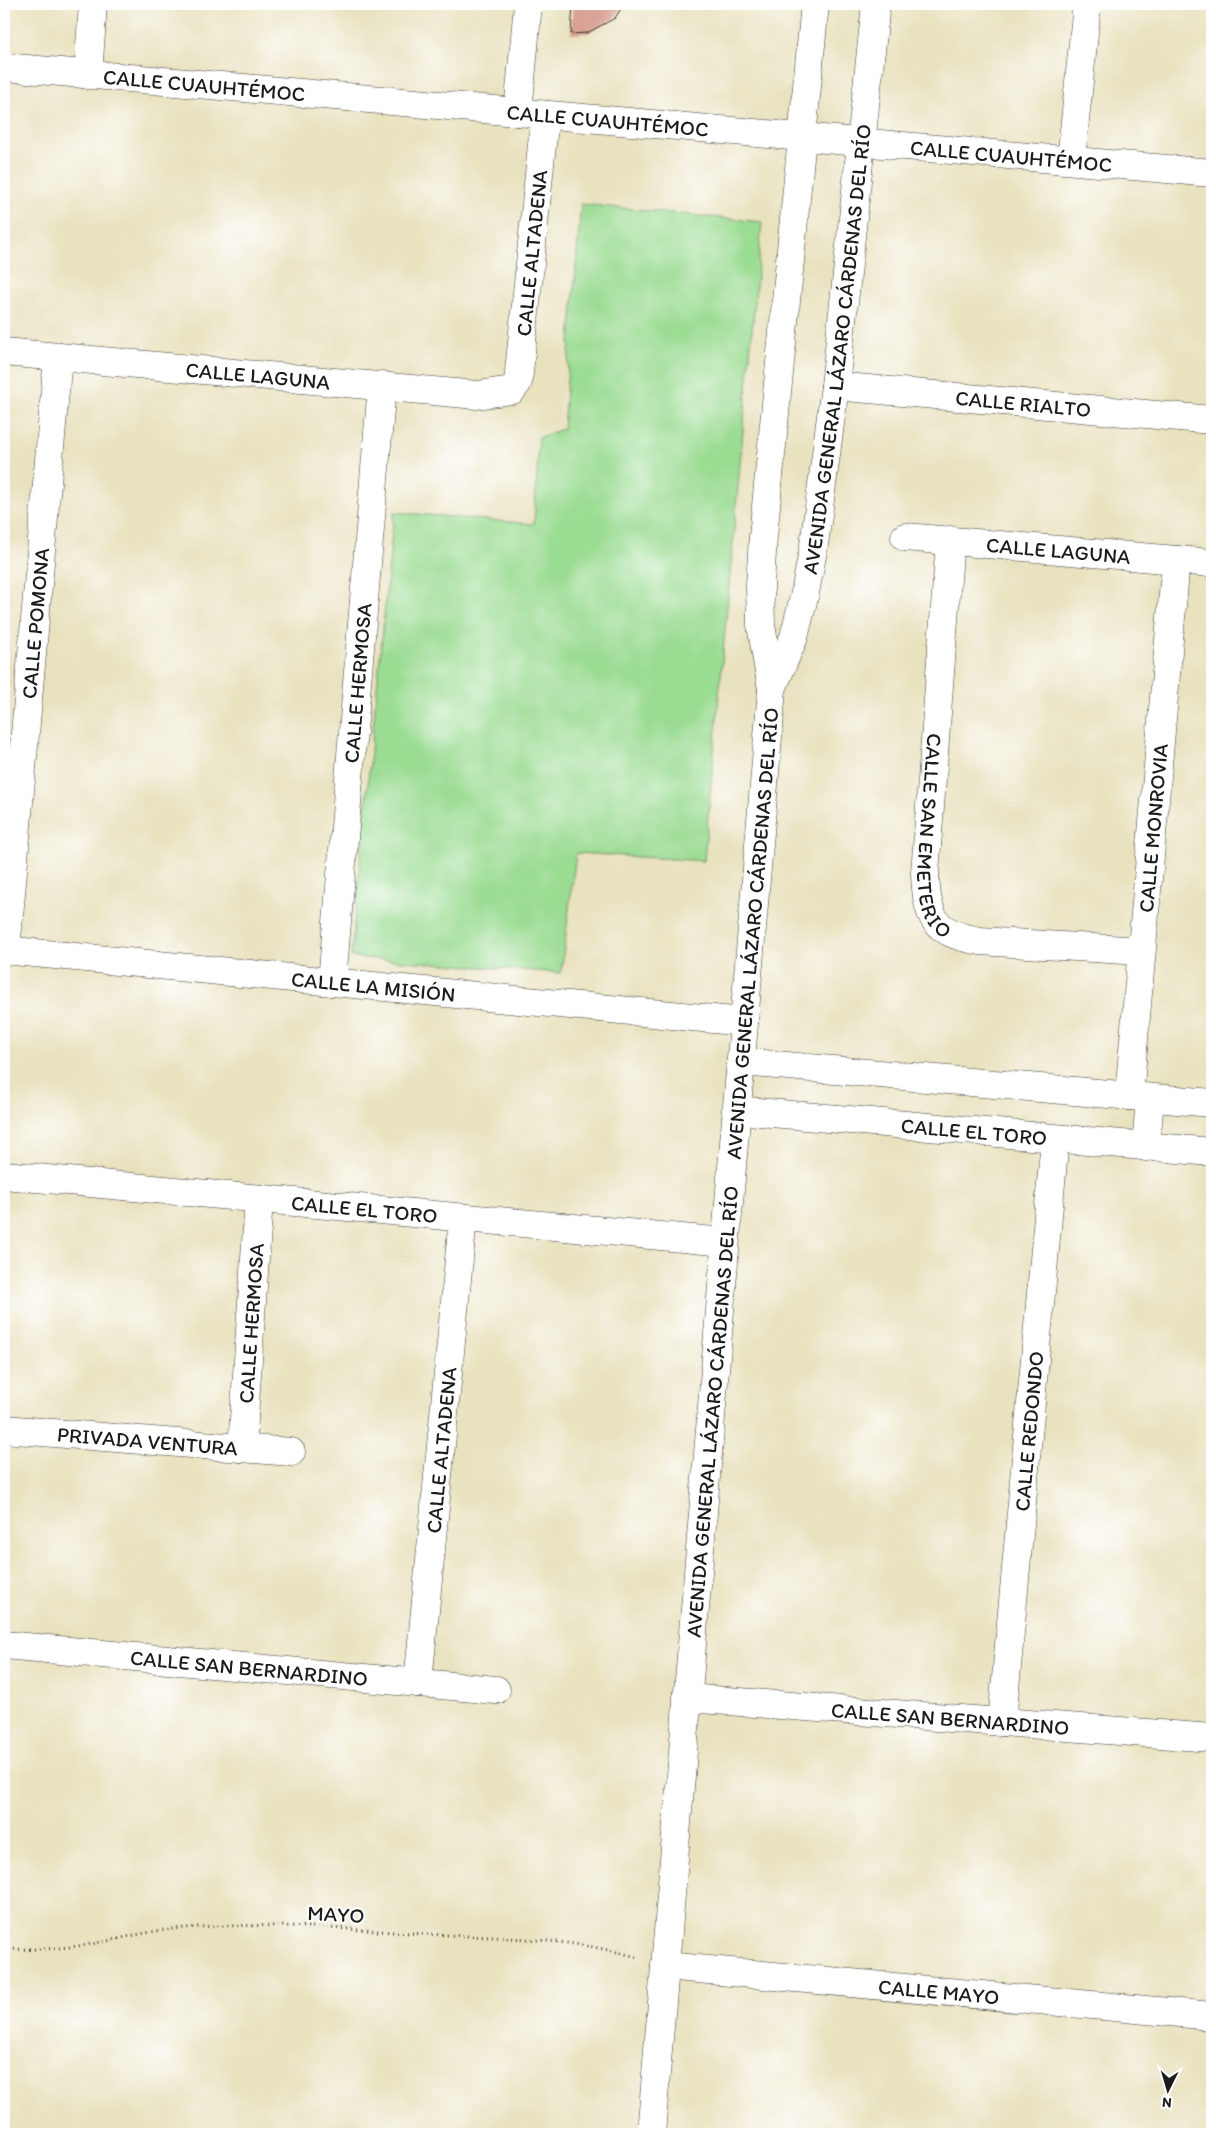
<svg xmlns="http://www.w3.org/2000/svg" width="1216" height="2138" viewBox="0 0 1216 2138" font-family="Itim,sans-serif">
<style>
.green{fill:#9bdc93;stroke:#5c7c58}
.building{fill:#d79e91}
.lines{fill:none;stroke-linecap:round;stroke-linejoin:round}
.minor-casing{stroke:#3b3a34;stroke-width:29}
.path{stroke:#3b3a34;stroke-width:3;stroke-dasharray:1 4;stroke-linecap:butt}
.minor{stroke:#fff;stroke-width:28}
.labels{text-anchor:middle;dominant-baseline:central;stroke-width:4;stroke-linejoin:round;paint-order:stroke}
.street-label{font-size:21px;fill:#1c1c1c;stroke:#fff}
</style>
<rect width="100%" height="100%" fill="#fff"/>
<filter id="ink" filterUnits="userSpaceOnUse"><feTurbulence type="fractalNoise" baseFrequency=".02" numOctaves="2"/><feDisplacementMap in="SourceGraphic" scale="10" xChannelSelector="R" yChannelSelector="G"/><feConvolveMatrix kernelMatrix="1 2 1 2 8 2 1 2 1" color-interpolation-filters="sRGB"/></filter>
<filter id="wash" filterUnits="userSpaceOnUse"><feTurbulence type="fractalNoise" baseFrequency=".0096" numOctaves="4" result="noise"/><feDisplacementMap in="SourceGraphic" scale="20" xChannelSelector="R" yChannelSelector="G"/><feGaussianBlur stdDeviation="1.12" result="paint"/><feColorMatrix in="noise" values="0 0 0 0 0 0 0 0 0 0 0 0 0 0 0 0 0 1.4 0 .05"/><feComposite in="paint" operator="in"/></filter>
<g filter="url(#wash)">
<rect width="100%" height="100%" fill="#e9e2bf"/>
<!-- green -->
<path class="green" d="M 581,204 L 762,222 L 704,861 L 576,853 L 561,973 L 351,957 L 394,512 L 534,524 L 539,437 L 563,429 Z"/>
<g id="blocks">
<!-- building -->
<path class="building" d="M 573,4 L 624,4 L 615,18 L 587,33 L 571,34 Z"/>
</g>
</g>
<g filter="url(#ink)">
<use href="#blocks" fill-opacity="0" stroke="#3b3a34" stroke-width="1"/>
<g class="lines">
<!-- minor casing -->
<g class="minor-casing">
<g id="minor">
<path id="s1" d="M 4,67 L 1212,173"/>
<path d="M 88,75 L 93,4"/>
<path d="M 518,112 L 528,4"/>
<path d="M 1071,160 L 1087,4"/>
<path id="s2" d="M 4,352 L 477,395 L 512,390 L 518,382 L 545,115"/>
<path id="s3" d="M 835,386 L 1212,420"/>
<path id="s4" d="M 905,537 L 1212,563"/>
<path id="s5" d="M 950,540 L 925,873 C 927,918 933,933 980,941 L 1141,951"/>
<path id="s6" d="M 772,689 L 794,637 L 805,593 L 814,545 L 835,386 L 876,4"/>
<path id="s7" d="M 4,950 L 744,1022"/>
<path id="s8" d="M 6,951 L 58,357"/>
<path id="s9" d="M 332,982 L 382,385"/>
<path d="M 741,1062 L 1212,1103"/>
<path id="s10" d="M 1129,1096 L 1176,560"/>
<path id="s11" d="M 736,1110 L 1212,1152"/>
<path d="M 1146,1147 L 1150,1098"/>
<path id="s12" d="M 4,1175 L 725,1242"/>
<path id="s13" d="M 4,1429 L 291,1452"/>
<path id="s14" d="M 242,1448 L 259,1199"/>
<path id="s15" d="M 4,1645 L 496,1690"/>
<path id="s16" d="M 418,1683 L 463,1218"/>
<path id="s17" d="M 687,1698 L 1212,1738"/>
<path id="s18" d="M 1002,1722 L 1055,1139"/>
<path id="s19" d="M 665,1966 L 1212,2016"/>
<path id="s20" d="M 651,2134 L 772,689 L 761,625 L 760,585 L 763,537 L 815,4"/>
</g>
</g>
<!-- path -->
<path class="path" d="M 4,1949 C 32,1950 62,1949 91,1944 C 115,1940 140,1933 165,1930 C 251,1920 339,1929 426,1934 C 496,1938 568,1937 636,1957"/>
<!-- minor -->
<use href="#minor" class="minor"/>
</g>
</g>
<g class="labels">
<!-- street labels -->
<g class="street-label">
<text stroke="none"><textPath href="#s1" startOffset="201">CALLE CUAUHTÉMOC</textPath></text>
<text stroke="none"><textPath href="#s1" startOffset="606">CALLE CUAUHTÉMOC</textPath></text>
<text stroke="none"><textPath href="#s1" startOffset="1011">CALLE CUAUHTÉMOC</textPath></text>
<text stroke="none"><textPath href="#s2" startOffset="650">CALLE ALTADENA</textPath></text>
<text stroke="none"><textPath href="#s6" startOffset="348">AVENIDA GENERAL LÁZARO CÁRDENAS DEL RÍO</textPath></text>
<text stroke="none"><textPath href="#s2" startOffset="255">CALLE LAGUNA</textPath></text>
<text stroke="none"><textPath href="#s3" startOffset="189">CALLE RIALTO</textPath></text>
<text stroke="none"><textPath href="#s4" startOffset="154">CALLE LAGUNA</textPath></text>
<text stroke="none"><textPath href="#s8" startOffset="329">CALLE POMONA</textPath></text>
<text stroke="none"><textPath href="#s9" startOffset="300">CALLE HERMOSA</textPath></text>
<text stroke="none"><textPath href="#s10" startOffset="269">CALLE MONROVIA</textPath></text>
<text stroke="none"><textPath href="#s5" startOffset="298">CALLE SAN EMETERIO</textPath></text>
<text stroke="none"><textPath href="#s20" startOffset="1205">AVENIDA GENERAL LÁZARO CÁRDENAS DEL RÍO</textPath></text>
<text stroke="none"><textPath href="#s7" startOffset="371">CALLE LA MISIÓN</textPath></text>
<text stroke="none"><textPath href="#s11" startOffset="239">CALLE EL TORO</textPath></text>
<text stroke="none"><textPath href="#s12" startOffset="362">CALLE EL TORO</textPath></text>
<text stroke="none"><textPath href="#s14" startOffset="125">CALLE HERMOSA</textPath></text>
<text stroke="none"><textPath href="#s20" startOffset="725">AVENIDA GENERAL LÁZARO CÁRDENAS DEL RÍO</textPath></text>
<text stroke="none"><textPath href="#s18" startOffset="292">CALLE REDONDO</textPath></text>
<text stroke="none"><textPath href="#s13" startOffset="144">PRIVADA VENTURA</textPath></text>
<text stroke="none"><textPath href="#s16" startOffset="234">CALLE ALTADENA</textPath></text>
<text stroke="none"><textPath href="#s15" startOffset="246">CALLE SAN BERNARDINO</textPath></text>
<text stroke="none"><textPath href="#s17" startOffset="264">CALLE SAN BERNARDINO</textPath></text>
<text transform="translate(336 1914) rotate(3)">MAYO</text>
<text stroke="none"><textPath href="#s19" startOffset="275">CALLE MAYO</textPath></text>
</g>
</g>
<!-- margin -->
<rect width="1216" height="2138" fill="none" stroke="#fff" stroke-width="20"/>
<!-- north arrow -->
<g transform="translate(1168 2090) rotate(185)" stroke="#ffffff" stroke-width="4" paint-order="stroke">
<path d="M0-4L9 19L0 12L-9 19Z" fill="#1c1c1c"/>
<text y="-8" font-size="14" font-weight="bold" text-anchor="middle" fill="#1c1c1c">N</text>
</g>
</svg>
